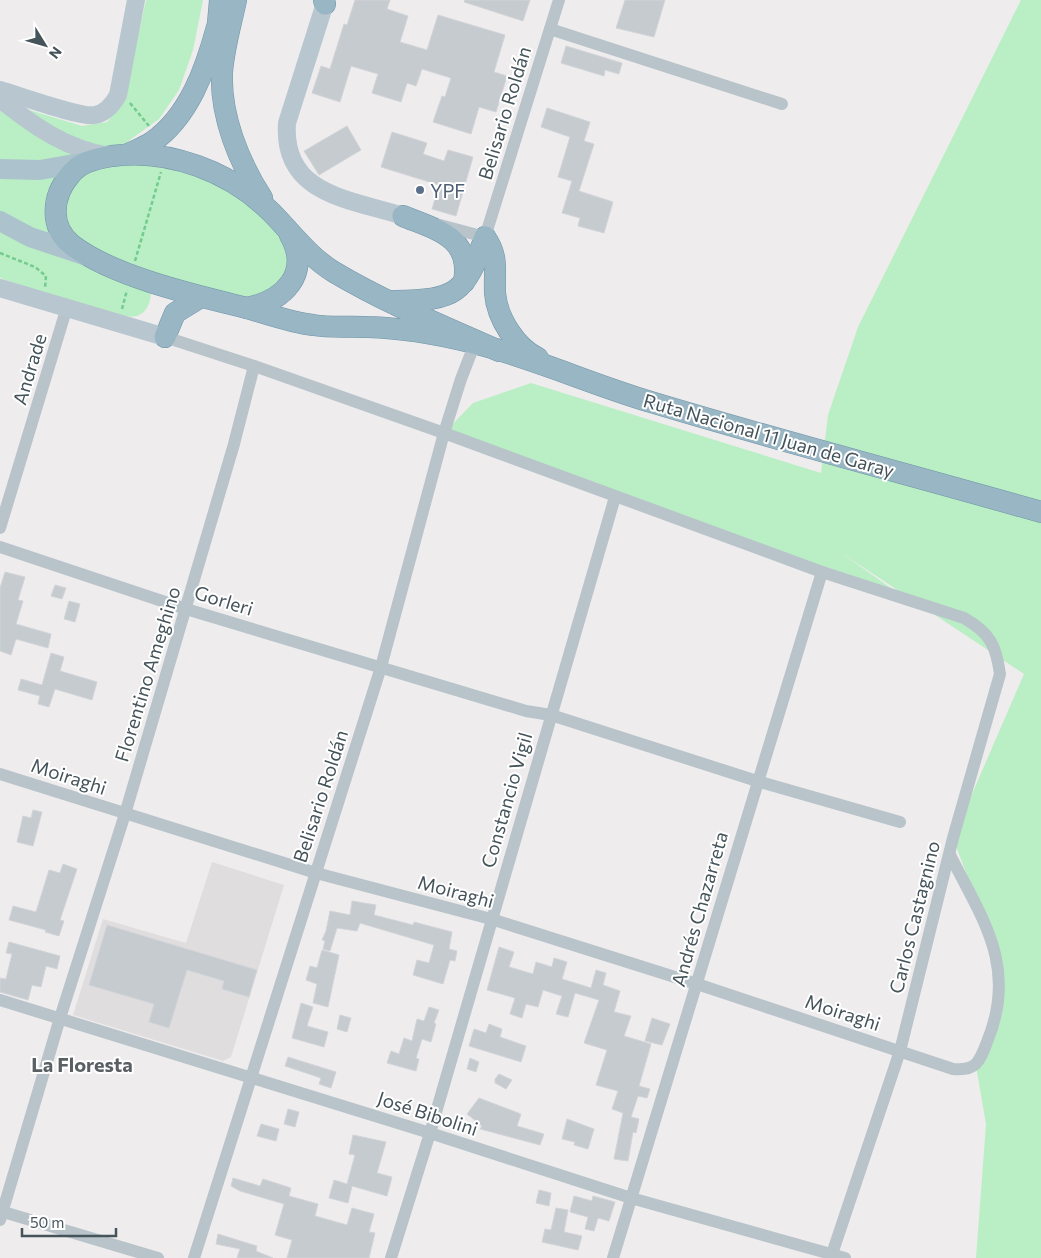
<svg xmlns="http://www.w3.org/2000/svg" width="1041" height="1258" viewBox="0 0 1041 1258" font-family="Commissioner,sans-serif">
<style>
.education{fill:#e0dddf}
.green{fill:#baeec4}
.building{fill:#c6cbd0;stroke:#d1d4d8}
.lines{fill:none;stroke-linecap:round;stroke-linejoin:round}
.trunk-casing{stroke:#6f95a8;stroke-width:22}
.path{stroke:#72cc8f;stroke-width:2.5;stroke-dasharray:4 2.5;stroke-linecap:butt}
.minor{stroke:#b8c4ca;stroke-width:12}
.secondary{stroke:#b8c7cf;stroke-width:18}
.primary{stroke:#acc2cc;stroke-width:20}
.trunk{stroke:#98b6c4;stroke-width:21}
.service-dot{fill:#5c6f8a;stroke:#fff;stroke-width:2}
.labels{text-anchor:middle;dominant-baseline:central;stroke-width:4;stroke-linejoin:round;paint-order:stroke}
.street-label{font-size:19px;fill:#45545a;stroke:#fff}
.service-label{font-size:19px;fill:#4e5e75;stroke:#fff;text-anchor:start}
.neighbourhood-label{font-size:20px;font-weight:bold;fill:#595f62;stroke:#fff}
</style>
<rect width="100%" height="100%" fill="#efeced"/>
<!-- education -->
<path class="education" d="M 212,862 L 284,885 L 231,1057 L 223,1061 L 73,1015 L 103,919 L 186,943 Z"/>
<!-- green -->
<g class="green">
<path d="M 146,0 L 203,0 L 193,50 L 179,90 L 159,119 L 120,147 L 76,147 L 3,102 L 82,126 L 107,122 L 120,107 L 126,91 Z"/>
<path d="M 1021,0 L 1041,0 L 1041,1258 L 976,1258 L 986,1124 L 976,1066 L 995,1024 L 996,952 L 953,838 L 1024,674 L 840,552 L 905,598 L 444,433 L 473,403 L 531,383 L 821,473 L 828,415 L 858,327 Z"/>
<path d="M 0,107 L 84,161 L 56,225 L 138,282 L 151,294 C 150,303 147,312 137,316 C 117,322 25,286 0,278 Z"/>
<path d="M 116,162 L 150,162 L 221,183 L 276,229 L 288,252 L 289,267 L 281,284 C 272,289 261,297 250,300 C 237,303 107,261 93,251 C 76,239 63,223 66,201 C 71,173 93,170 116,162 Z"/>
</g>
<!-- building -->
<g class="building">
<path d="M 355,0 L 390,0 L 387,9 L 408,16 L 400,42 L 427,50 L 438,15 L 505,35 L 494,72 L 507,76 L 496,112 L 479,107 L 471,134 L 433,122 L 442,96 L 445,97 L 451,78 L 422,69 L 416,86 L 407,83 L 401,102 L 372,93 L 378,74 L 351,66 L 340,102 L 312,93 L 321,66 L 330,69 L 344,24 L 347,25 Z"/>
<path d="M 465,0 L 530,0 L 523,21 L 464,2 Z"/>
<path d="M 625,0 L 665,0 L 654,37 L 616,28 Z"/>
<path d="M 566,46 L 622,63 L 619,74 L 605,70 L 604,76 L 561,63 Z"/>
<path d="M 547,108 L 590,122 L 584,141 L 594,144 L 579,191 L 613,202 L 604,233 L 578,226 L 580,218 L 562,213 L 572,181 L 558,177 L 570,137 L 541,127 Z"/>
<path d="M 347,126 L 361,150 L 319,175 L 304,151 Z"/>
<path d="M 392,132 L 427,143 L 423,154 L 444,161 L 448,150 L 473,157 L 456,216 L 432,209 L 439,185 L 381,167 Z"/>
<path d="M 5,572 L 25,577 L 18,600 L 23,601 L 16,624 L 51,634 L 48,648 L 16,639 L 11,655 L 0,651 L 0,588 Z"/>
<path d="M 55,585 L 66,588 L 62,599 L 51,596 Z"/>
<path d="M 69,601 L 80,604 L 75,622 L 64,619 Z"/>
<path d="M 51,653 L 64,657 L 60,671 L 97,682 L 92,700 L 55,689 L 49,707 L 38,704 L 40,696 L 18,690 L 21,679 L 42,685 Z"/>
<path d="M 33,810 L 42,812 L 33,846 L 17,842 L 23,816 L 31,818 Z"/>
<path d="M 63,864 L 77,869 L 60,920 L 64,921 L 59,936 L 45,932 L 46,930 L 9,920 L 13,906 L 36,912 L 49,870 L 60,873 Z"/>
<path d="M 352,901 L 376,905 L 374,915 L 413,925 L 414,922 L 452,932 L 449,949 L 457,951 L 455,961 L 450,960 L 443,984 L 413,975 L 417,960 L 429,963 L 434,945 L 360,923 L 357,931 L 337,928 L 330,951 L 323,949 L 325,941 L 322,940 L 326,931 L 330,911 L 350,915 Z"/>
<path d="M 107,925 L 257,970 L 249,997 L 222,989 L 224,981 L 187,970 L 169,1028 L 149,1022 L 154,1004 L 89,985 Z"/>
<path d="M 9,942 L 60,956 L 57,969 L 46,966 L 41,987 L 32,985 L 28,1000 L 0,992 L 0,978 L 6,979 L 12,954 L 6,953 Z"/>
<path d="M 499,947 L 514,952 L 509,967 L 533,974 L 536,962 L 552,967 L 554,958 L 567,962 L 562,979 L 591,988 L 596,970 L 606,973 L 603,985 L 620,991 L 614,1012 L 631,1016 L 624,1036 L 651,1044 L 639,1086 L 650,1089 L 647,1098 L 638,1096 L 631,1117 L 639,1119 L 636,1133 L 633,1132 L 628,1161 L 614,1159 L 623,1113 L 612,1109 L 618,1091 L 596,1085 L 607,1050 L 584,1043 L 599,1000 L 575,993 L 568,1017 L 556,1014 L 562,996 L 543,990 L 538,1007 L 526,1004 L 522,1018 L 510,1014 L 515,998 L 487,990 Z"/>
<path d="M 322,950 L 339,955 L 328,1007 L 313,1003 L 317,984 L 306,980 L 310,966 L 317,968 Z"/>
<path d="M 301,1003 L 313,1007 L 307,1026 L 328,1032 L 324,1047 L 292,1038 Z"/>
<path d="M 429,1007 L 439,1010 L 434,1023 L 436,1024 L 431,1042 L 422,1039 L 416,1058 L 419,1059 L 416,1071 L 387,1063 L 391,1051 L 399,1054 L 404,1038 L 412,1041 L 417,1019 L 424,1021 Z"/>
<path d="M 340,1015 L 351,1018 L 347,1032 L 337,1029 Z"/>
<path d="M 652,1018 L 670,1024 L 662,1045 L 645,1041 Z"/>
<path d="M 489,1024 L 502,1029 L 500,1037 L 526,1046 L 521,1062 L 469,1046 L 474,1029 L 486,1033 Z"/>
<path d="M 288,1057 L 336,1072 L 331,1088 L 319,1084 L 321,1078 L 285,1066 Z"/>
<path d="M 470,1058 L 479,1062 L 476,1072 L 467,1069 Z"/>
<path d="M 499,1074 L 512,1080 L 506,1089 L 495,1083 L 495,1079 Z"/>
<path d="M 479,1098 L 521,1114 L 517,1126 L 544,1134 L 540,1145 L 480,1129 L 482,1126 L 467,1114 Z"/>
<path d="M 288,1109 L 299,1112 L 295,1127 L 284,1124 Z"/>
<path d="M 567,1119 L 594,1129 L 588,1149 L 574,1145 L 575,1142 L 562,1139 Z"/>
<path d="M 261,1124 L 279,1129 L 276,1141 L 257,1136 Z"/>
<path d="M 353,1135 L 386,1142 L 377,1173 L 392,1177 L 387,1196 L 352,1186 L 348,1203 L 329,1198 L 334,1180 L 347,1184 L 355,1155 L 349,1154 Z"/>
<path d="M 233,1178 L 260,1186 L 263,1179 L 291,1188 L 289,1196 L 318,1204 L 315,1216 L 347,1225 L 352,1208 L 374,1214 L 369,1232 L 375,1233 L 369,1258 L 287,1258 L 292,1240 L 275,1235 L 284,1204 L 240,1191 L 231,1186 Z"/>
<path d="M 539,1190 L 551,1193 L 549,1206 L 536,1203 Z"/>
<path d="M 574,1196 L 592,1201 L 593,1196 L 615,1202 L 609,1221 L 598,1218 L 594,1231 L 585,1229 L 588,1217 L 570,1212 Z"/>
<path d="M 556,1208 L 568,1210 L 564,1232 L 582,1236 L 578,1250 L 542,1242 L 545,1229 L 551,1230 Z"/>
<path d="M 218,1234 L 257,1246 L 256,1251 L 273,1258 L 237,1258 L 240,1249 L 216,1244 Z"/>
</g>
<g class="lines">
<!-- trunk casing -->
<g class="trunk-casing">
<g id="trunk">
<path d="M 236,0 C 231,24 224,47 222,72 C 220,116 239,162 262,198"/>
<path d="M 324,0 L 325,4"/>
<path d="M 218,23 L 220,0"/>
<path d="M 128,154 C 136,150 145,147 152,142 C 189,117 206,68 217,27"/>
<path d="M 403,216 C 437,230 472,237 464,282"/>
<path d="M 485,237 C 499,257 494,270 495,293 C 497,318 516,348 538,358"/>
<path d="M 395,301 C 456,300 465,294 485,237"/>
<path d="M 247,308 C 283,301 312,274 290,235"/>
<path d="M 165,337 L 175,313 L 201,297"/>
<path d="M 499,351 C 443,326 386,303 334,272 C 308,256 292,233 271,212 C 231,172 169,148 112,156 C 95,159 80,162 70,175 C 52,196 49,227 72,245 C 112,276 194,295 243,307 C 266,313 289,322 313,325 C 331,328 350,326 368,327 C 402,328 437,334 470,342 C 532,357 590,384 651,402 C 780,441 911,475 1041,512"/>
</g>
</g>
<!-- path -->
<g class="path">
<path d="M 130,103 L 149,126"/>
<path d="M 0,253 L 35,267 L 46,276 L 45,288"/>
<path d="M 135,261 L 161,172"/>
<path d="M 122,309 L 127,290"/>
</g>
<!-- minor -->
<g class="minor">
<path d="M 550,29 L 782,104"/>
<path d="M 440,225 L 485,237 L 559,0"/>
<path d="M 165,337 L 254,366 L 444,433 L 822,572 L 964,618 C 990,633 996,645 1000,674 L 953,838 L 900,1051 L 832,1254"/>
<path d="M 0,528 L 67,307"/>
<path d="M 0,547 L 186,609 L 526,711 L 551,715 L 757,781 L 900,822"/>
<path d="M 0,774 L 316,873 L 491,919 L 697,984 L 953,1069 C 976,1071 979,1063 987,1042 C 1018,967 983,920 950,855"/>
<path d="M 0,1000 L 430,1133 L 631,1198 L 845,1258"/>
<path d="M 0,1211 L 158,1258"/>
<path d="M 0,1220 L 60,1018 L 125,814 L 234,444 L 254,366"/>
<path d="M 194,1258 L 381,667 L 444,433 L 461,379 L 475,343"/>
<path d="M 391,1258 L 430,1133 L 615,497"/>
<path d="M 613,1258 L 822,572"/>
</g>
<!-- secondary -->
<g class="secondary">
<path d="M 326,0 L 287,123 C 282,195 350,199 403,216"/>
<path d="M 0,90 C 18,95 81,118 95,115 C 106,113 113,104 118,95 L 136,0"/>
<path d="M 0,99 C 34,126 66,149 109,156"/>
<path d="M 0,288 L 165,337"/>
</g>
<!-- primary -->
<g class="primary">
<path d="M 0,169 L 40,170 L 85,162"/>
<path d="M 0,221 L 30,237 L 84,255"/>
</g>
<!-- trunk -->
<use href="#trunk" class="trunk"/>
</g>
<!-- markers -->
<circle class="service-dot" cx="420" cy="190" r="5"/>
<g class="labels">
<!-- street labels -->
<g class="street-label">
<text transform="translate(504 113) rotate(-73)">Belisario Roldán</text>
<text transform="translate(29 369) rotate(-73)">Andrade</text>
<text transform="translate(769 435) rotate(16)">Ruta Nacional 11 Juan de Garay</text>
<text transform="translate(224 600) rotate(17)">Gorleri</text>
<text transform="translate(147 674) rotate(-73)">Florentino Ameghino</text>
<text transform="translate(69 776) rotate(18)">Moiraghi</text>
<text transform="translate(320 796) rotate(-72)">Belisario Roldán</text>
<text transform="translate(506 800) rotate(-74)">Constancio Vigil</text>
<text transform="translate(456 891) rotate(15)">Moiraghi</text>
<text transform="translate(699 909) rotate(-74)">Andrés Chazarreta</text>
<text transform="translate(914 917) rotate(-76)">Carlos Castagnino</text>
<text transform="translate(843 1012) rotate(18)">Moiraghi</text>
<text transform="translate(428 1113) rotate(18)">José Bibolini</text>
</g>
<!-- service labels -->
<g class="service-label">
<text x="430" y="190">YPF</text>
</g>
<!-- neighbourhood labels -->
<g class="neighbourhood-label">
<text x="82" y="1064">La Floresta</text>
</g>
</g>
<!-- north arrow -->
<g transform="translate(45 45) rotate(127)" stroke="#ffffff" stroke-width="4" paint-order="stroke">
<path d="M0-4L9 19L0 12L-9 19Z" fill="#45545a"/>
<text y="-8" font-size="14" font-weight="bold" text-anchor="middle" fill="#45545a">N</text>
</g>
<!-- scale -->
<path d="M22 1228v8h94v-8" fill="none" stroke="#45545a" stroke-width="2.5"/>
<text x="30" y="1228" font-size="15" fill="#45545a" stroke="#ffffff" stroke-width="4" paint-order="stroke">50 m</text>
</svg>
